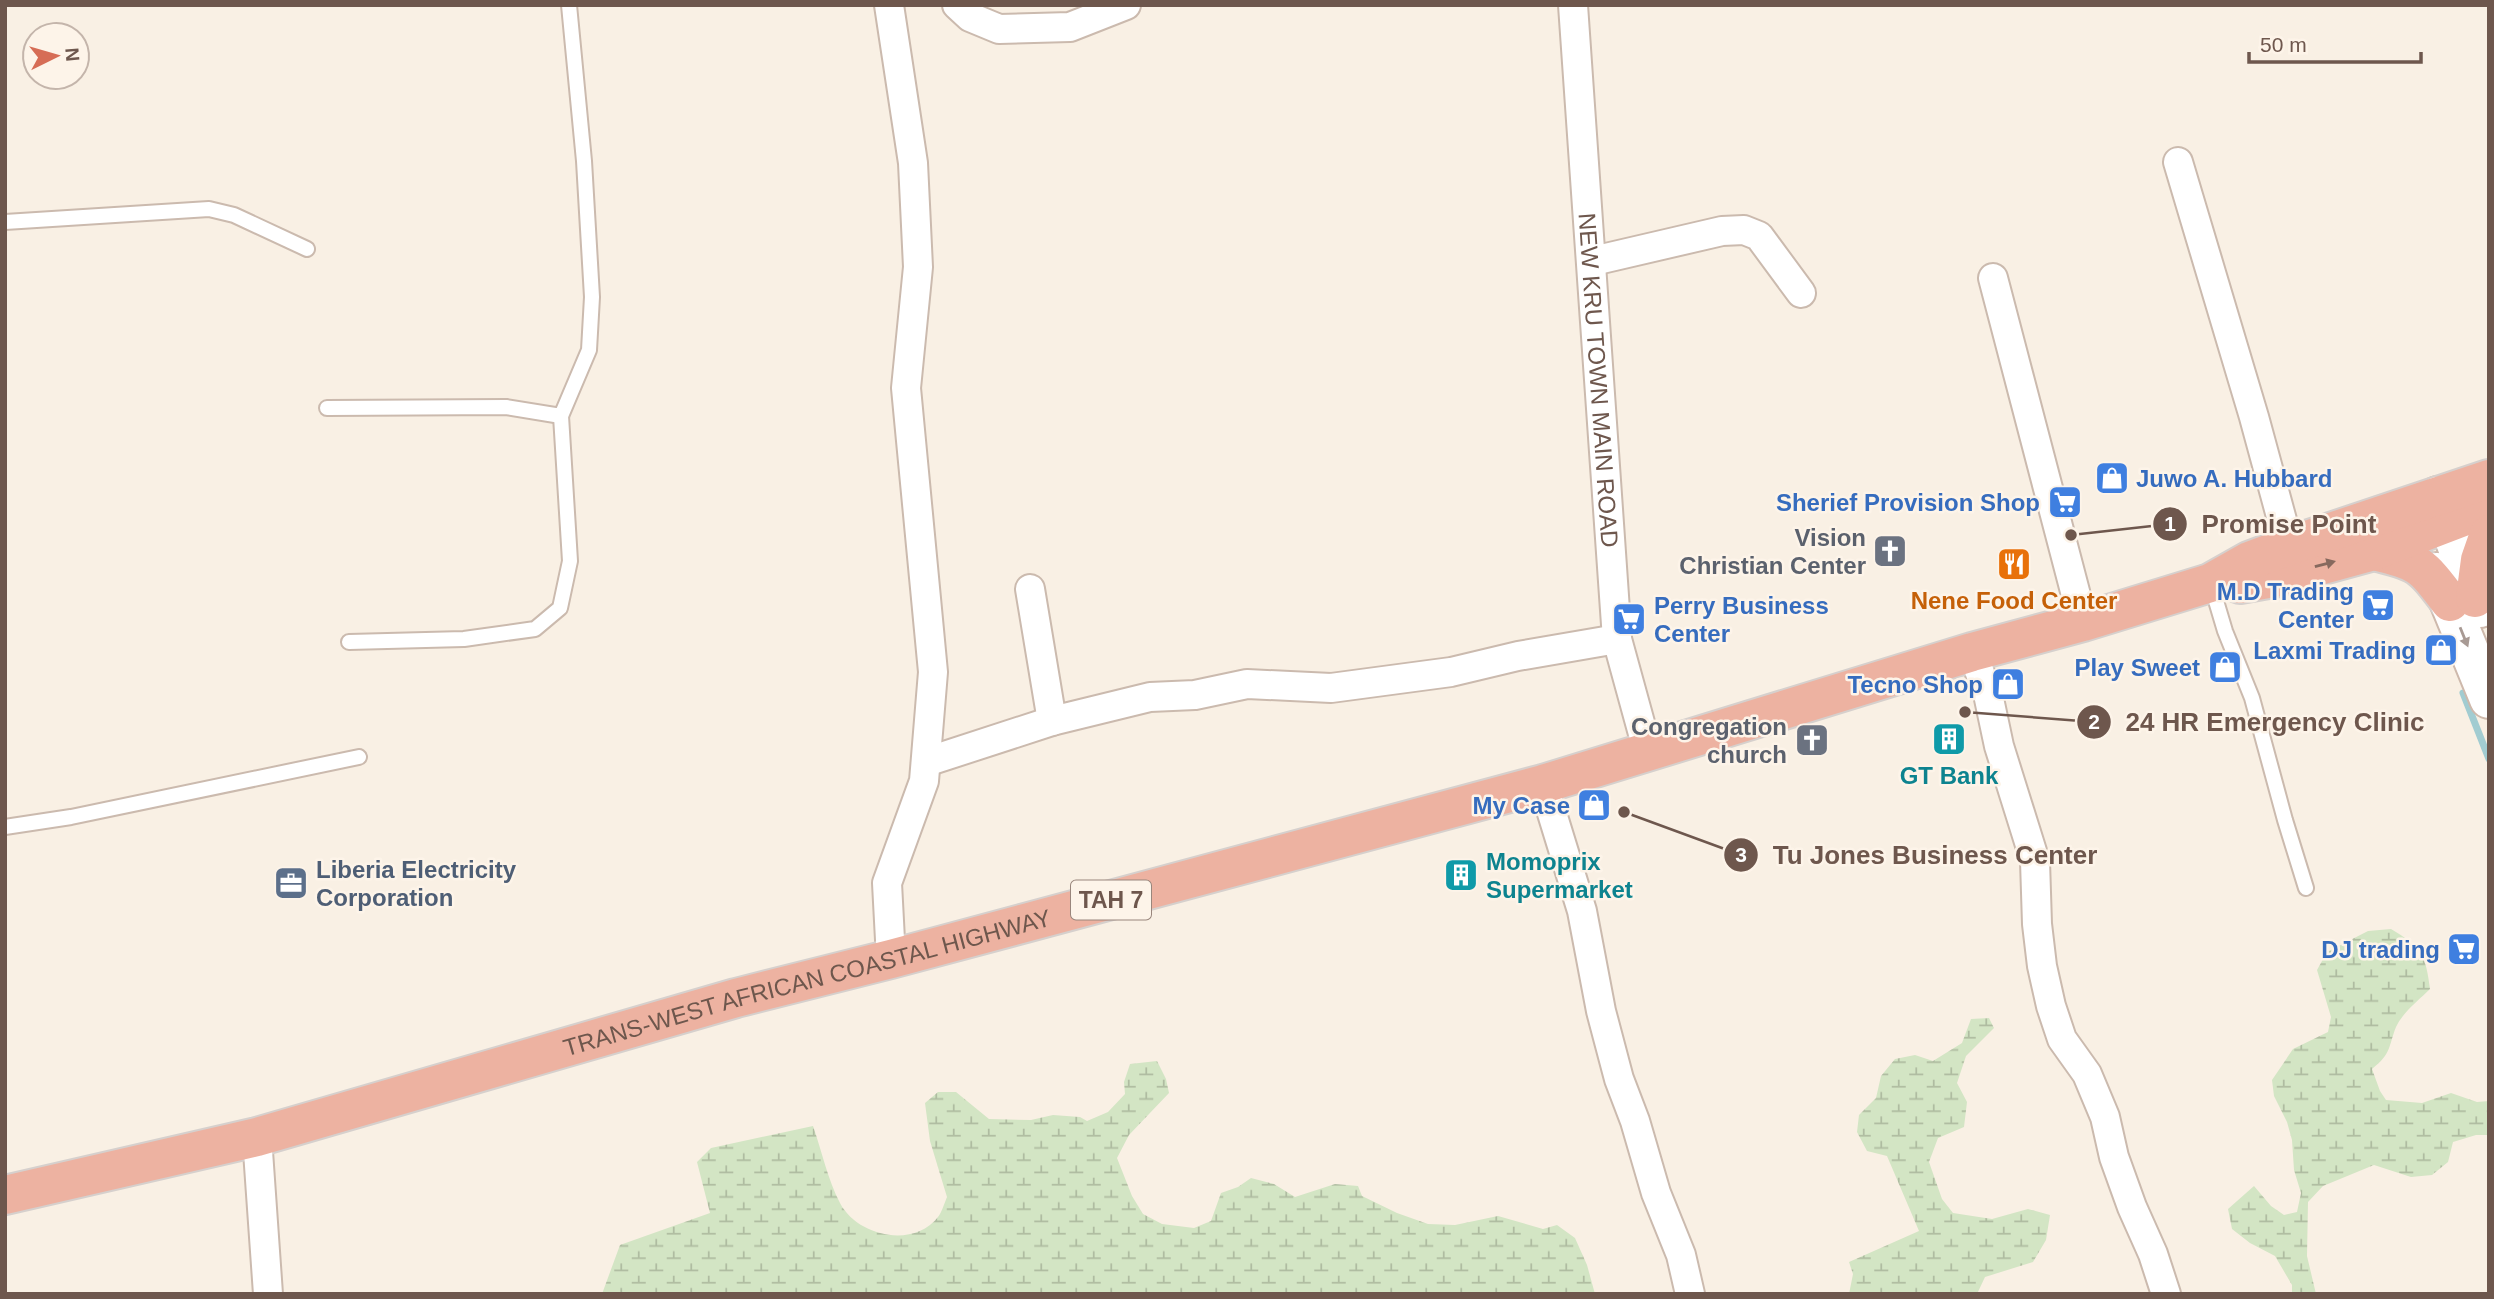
<svg xmlns="http://www.w3.org/2000/svg" width="2494" height="1299" viewBox="0 0 2494 1299" font-family="Helvetica,sans-serif">
<style>
.wetland{fill:url(#wetland-marsh)}
.lines{fill:none;stroke-linecap:round;stroke-linejoin:round}
.stream{stroke:#a2ccd1;stroke-width:7}
.lane-casing{stroke:#cbbaae;stroke-width:18}
.street-casing{stroke:#cbbaae;stroke-width:32}
.secondary-casing{stroke:#ceb9ac;stroke-width:42}
.highway-casing{stroke:#d6d0cd;stroke-width:42}
.lane{stroke:#fff;stroke-width:14}
.street{stroke:#fff;stroke-width:28}
.secondary{stroke:#fff;stroke-width:38}
.highway{stroke:#edb2a1;stroke-width:38}
.oneway{fill:#87695e}
.oneway2{fill:#a89a94}
.labels{text-anchor:middle;dominant-baseline:central;stroke-width:5;stroke-linejoin:round;paint-order:stroke}
.shield{fill:#fdf4e9;stroke:#99867c;stroke-width:2}
.shield-label{font-size:23px;font-weight:bold;fill:#6e574d}
.street-label{font-size:24px;fill:#6e574d;stroke:#fdf4e9}
.shop-label{font-size:24px;font-weight:bold;fill:#366cbe;stroke:#fdf4e9;text-anchor:end}
.worship-label{font-size:24px;font-weight:bold;fill:#5b616d;stroke:#fdf4e9;text-anchor:end}
.food-label{font-size:24px;font-weight:bold;fill:#c56008;stroke:#fdf4e9}
.culture-label{font-size:24px;font-weight:bold;fill:#0d838f;stroke:#fdf4e9}
.service-label{font-size:24px;font-weight:bold;fill:#4e5e75;stroke:#fdf4e9;text-anchor:start}
.leader{fill:none;stroke:#6e574d;stroke-width:2.5}
.callout-dot{fill:#6e574d;stroke:#fdf4e9;stroke-width:2.5}
.mark-label{font-size:21px;text-anchor:middle;font-weight:bold;fill:#fff}
.callout-label{font-size:26px;text-anchor:middle;font-weight:bold;fill:#6e574d;stroke:#fdf4e9;stroke-width:5;stroke-linejoin:round;paint-order:stroke}
</style>
<defs>
<pattern id="wetland-marsh" width="20" height="14" patternUnits="userSpaceOnUse" patternTransform="scale(1.75)"><rect width="20" height="14" fill="#d3e5c4"/><path d="M1 5h8M5 5V1M11 12h8M15 12V8" fill="none" stroke="#afbca1"/></pattern>
</defs>
<rect width="100%" height="100%" fill="#f9f0e4"/>
<!-- wetland -->
<g class="wetland">
<path d="M 2391,929 C 2421,947 2426,955 2430,989 C 2419,1000 2403,1012 2396,1027 C 2388,1047 2392,1053 2372,1069 L 2380,1091 L 2386,1100 L 2422,1103 L 2451,1093 L 2477,1102 L 2489,1101 L 2489,1135 L 2476,1135 L 2453,1142 L 2448,1162 L 2432,1175 L 2411,1177 L 2374,1165 L 2323,1186 L 2308,1202 L 2307,1256 L 2316,1294 L 2292,1294 L 2292,1285 L 2275,1256 L 2250,1243 L 2232,1229 L 2228,1209 L 2254,1186 L 2271,1206 L 2284,1215 L 2297,1212 L 2301,1193 L 2294,1170 L 2292,1140 L 2287,1122 L 2274,1096 L 2272,1080 L 2293,1049 L 2328,1032 L 2331,1017 L 2317,970 L 2327,952 L 2368,931 Z"/>
<path d="M 1989,1018 L 1994,1028 L 1966,1056 L 1957,1083 L 1967,1102 L 1964,1127 L 1938,1138 L 1929,1162 L 1942,1199 L 1953,1213 L 1992,1219 L 2028,1209 L 2050,1215 L 2046,1240 L 2033,1262 L 1985,1277 L 1977,1294 L 1849,1294 L 1853,1274 L 1849,1262 L 1919,1231 L 1887,1156 L 1867,1151 L 1857,1132 L 1859,1115 L 1876,1098 L 1881,1076 L 1895,1059 L 1915,1055 L 1933,1061 L 1962,1043 L 1971,1019 Z"/>
<path d="M 1157,1061 L 1166,1079 L 1169,1093 L 1129,1135 L 1117,1158 L 1132,1196 L 1143,1214 L 1162,1224 L 1194,1228 L 1211,1221 L 1221,1193 L 1238,1187 L 1251,1178 L 1274,1184 L 1295,1197 L 1335,1184 L 1358,1186 L 1362,1196 L 1397,1213 L 1428,1224 L 1455,1225 L 1498,1216 L 1543,1229 L 1557,1225 L 1575,1238 L 1587,1265 L 1595,1294 L 602,1294 L 620,1245 L 710,1213 L 697,1162 L 711,1148 L 813,1126 C 822,1152 828,1180 840,1203 C 857,1236 913,1249 938,1217 C 942,1212 944,1204 947,1197 L 930,1141 L 925,1103 L 938,1092 L 956,1092 L 989,1119 L 1031,1120 L 1053,1115 L 1080,1117 L 1087,1121 L 1108,1112 L 1125,1094 L 1124,1082 L 1130,1064 Z"/>
</g>
<g class="lines">
<!-- stream -->
<path class="stream" d="M 2463,693 L 2489,759"/>
<!-- lane casing -->
<g class="lane-casing">
<g id="lane">
<path d="M 5,222 L 209,209 L 234,215 L 307,249"/>
<path d="M 327,408 L 506,407 L 561,416 L 589,350 L 592,297 L 584,161 L 569,5"/>
<path d="M 2211,584 L 2225,631 L 2252,698 L 2285,820 L 2306,888"/>
<path d="M 349,642 L 464,639 L 535,629 L 560,608 L 570,561 L 561,416"/>
<path d="M 5,827 L 71,817 L 359,757"/>
</g>
</g>
<!-- street casing -->
<g class="street-casing">
<g id="street">
<path d="M 889,5 L 913,163 L 918,267 L 906,388 L 933,672 L 924,781 L 887,883 L 891,959"/>
<path d="M 957,5 L 970,17 L 999,29 L 1070,27 L 1126,5"/>
<path id="s1" d="M 1573,5 L 1617,639 L 1648,752"/>
<path d="M 2178,162 L 2254,417 L 2289,546"/>
<path d="M 1593,261 L 1722,231 L 1744,230 L 1759,236 L 1801,293"/>
<path d="M 1993,278 L 2083,622"/>
<path d="M 1030,589 L 1052,721"/>
<path d="M 1972,652 L 1988,694 L 1999,746 L 2035,861 L 2037,924 L 2042,966 L 2051,1006 L 2062,1039 L 2087,1074 L 2105,1117 L 2114,1157 L 2132,1207 L 2153,1254 L 2166,1294"/>
<path d="M 926,762 L 1052,721 L 1150,697 L 1195,695 L 1247,684 L 1331,688 L 1451,672 L 1518,656 L 1617,639"/>
<path d="M 1543,784 L 1582,911 L 1601,1011 L 1619,1079 L 1635,1121 L 1656,1193 L 1681,1255 L 1690,1294"/>
<path d="M 257,1137 L 268,1294"/>
</g>
</g>
<!-- secondary casing -->
<g class="secondary-casing">
<g id="secondary">
<path d="M 2438,496 L 2480,608"/>
<path d="M 2437,572 L 2489,699"/>
</g>
</g>
<!-- highway casing -->
<g class="highway-casing">
<g id="highway">
<path d="M 2374,551 C 2420,562 2421,564 2450,602"/>
<path d="M 2240,584 L 2279,577 L 2374,551 L 2489,507"/>
<path d="M 2475,598 L 2480,560 L 2489,534"/>
<path id="s2" d="M 5,1195 L 257,1137 L 736,998 L 891,959 L 1543,784 L 1972,652 L 2083,622 L 2210,583 L 2249,561 L 2289,546 L 2489,479"/>
</g>
</g>
<!-- lane -->
<use href="#lane" class="lane"/>
<!-- street -->
<use href="#street" class="street"/>
<!-- secondary -->
<use href="#secondary" class="secondary"/>
<!-- highway -->
<use href="#highway" class="highway"/>
</g>
<!-- one-way arrows -->
<defs><path id="oneway-solid" d="M-6-.8H1V-3.2L6.5 0L1 3.2V.8H-6Z" transform="scale(1.75)"/></defs>
<use class="oneway" href="#oneway-solid" transform="translate(2325 564) rotate(-15)"/>
<use class="oneway2" href="#oneway-solid" transform="translate(2464 637) rotate(68)"/>
<!-- icons -->
<defs>
<g id="shop-square" transform="scale(1.75)"><rect x="-9" y="-9" width="18" height="18" rx="4" fill="#3f7fe0" stroke="#fdf4e9"/><path d="M-5-2.5h2.3a2.7 3.5 0 0 1 5.4 0H5L5.5 6h-11ZM-1.5-2.5h3a1.5 2.3 0 0 0-3 0Z" fill="#fff"/></g>
<g id="supermarket-square" transform="scale(1.75)"><rect x="-9" y="-9" width="18" height="18" rx="4" fill="#3f7fe0" stroke="#fdf4e9"/><path d="M-6-5.5h2.5l.6 2H6L4.5 2H-2.5L-4.4-4H-6ZM-1.5 3.2a1.3 1.3 0 1 0 .1 0ZM3 3.2a1.3 1.3 0 1 0 .1 0Z" fill="#fff"/></g>
<g id="church-square" transform="scale(1.75)"><rect x="-9" y="-9" width="18" height="18" rx="4" fill="#6b7280" stroke="#fdf4e9"/><path d="M-1.2-6h2.4v3.5h3.3v2.4h-3.3V6h-2.4V-.1h-3.3v-2.4h3.3Z" fill="#fff"/></g>
<g id="restaurant-square" transform="scale(1.75)"><rect x="-9" y="-9" width="18" height="18" rx="4" fill="#e8710a" stroke="#fdf4e9"/><path d="M-5-6h1v4h1v-4h1v4h1v-4h1v5L-1.5 .5V6h-2V.5L-5-1ZM5-6V6H3V1.5H1.5Q1.5-4 5-6Z" fill="#fff"/></g>
<g id="building-square" transform="scale(1.75)"><rect x="-9" y="-9" width="18" height="18" rx="4" fill="#0f9aa8" stroke="#fdf4e9"/><path d="M-4-6H4V6H1V3H-1V6H-4ZM-2.5-4.3h1.7v1.8h-1.7ZM.8-4.3h1.7v1.8H.8ZM-2.5-1h1.7V.8h-1.7ZM.8-1h1.7V.8H.8Z" fill="#fff"/></g>
<g id="office-square" transform="scale(1.75)"><rect x="-9" y="-9" width="18" height="18" rx="4" fill="#5c6f8a" stroke="#fdf4e9"/><path d="M-6-3h4V-5.5h4V-3h4V5H-6ZM-1-4.5V-3h2v-1.5ZM-6 0V1H6V0Z" fill="#fff"/></g>
</defs>
<g fill-rule="evenodd">
<use href="#shop-square" x="2112" y="478"/>
<use href="#supermarket-square" x="2065" y="502"/>
<use href="#church-square" x="1890" y="551"/>
<use href="#restaurant-square" x="2014" y="564"/>
<use href="#supermarket-square" x="2378" y="605"/>
<use href="#supermarket-square" x="1629" y="619"/>
<use href="#shop-square" x="2441" y="650"/>
<use href="#shop-square" x="2225" y="667"/>
<use href="#shop-square" x="2008" y="684"/>
<use href="#building-square" x="1949" y="739"/>
<use href="#church-square" x="1812" y="740"/>
<use href="#shop-square" x="1594" y="805"/>
<use href="#building-square" x="1461" y="875"/>
<use href="#office-square" x="291" y="883"/>
<use href="#supermarket-square" x="2464" y="949"/>
</g>
<g class="labels">
<!-- shield labels -->
<rect class="shield" x="1071" y="880.5" width="80" height="39" rx="5"/>
<g class="shield-label">
<text x="1111" y="900">TAH 7</text>
</g>
<!-- street labels -->
<g class="street-label">
<text stroke="none"><textPath href="#s1" startOffset="376">NEW KRU TOWN MAIN ROAD</textPath></text>
<text stroke="none"><textPath href="#s2" startOffset="830">TRANS-WEST AFRICAN COASTAL HIGHWAY</textPath></text>
</g>
<!-- shop labels -->
<g class="shop-label">
<text x="2136" y="478" text-anchor="start">Juwo A. Hubbard</text>
<text x="2040" y="502">Sherief Provision Shop</text>
<text x="2354" y="591">M.D Trading<tspan x="2354" dy="28">Center</tspan></text>
<text x="1654" y="605" text-anchor="start">Perry Business<tspan x="1654" dy="28">Center</tspan></text>
<text x="2416" y="650">Laxmi Trading</text>
<text x="2200" y="667">Play Sweet</text>
<text x="1983" y="684">Tecno Shop</text>
<text x="1570" y="805">My Case</text>
<text x="2440" y="949">DJ trading</text>
</g>
<!-- worship labels -->
<g class="worship-label">
<text x="1866" y="537">Vision<tspan x="1866" dy="28">Christian Center</tspan></text>
<text x="1787" y="726">Congregation<tspan x="1787" dy="28">church</tspan></text>
</g>
<!-- food labels -->
<g class="food-label">
<text x="2014" y="600">Nene Food Center</text>
</g>
<!-- culture labels -->
<g class="culture-label">
<text x="1949" y="775">GT Bank</text>
<text x="1486" y="861" text-anchor="start">Momoprix<tspan x="1486" dy="28">Supermarket</tspan></text>
</g>
<!-- service labels -->
<g class="service-label">
<text x="316" y="869">Liberia Electricity<tspan x="316" dy="28">Corporation</tspan></text>
</g>
</g>
<!-- callouts -->
<path class="leader" d="M2071 535L2170 524M1965 712L2094 722M1624 812L1741 855"/>
<g class="callout-dot">
<circle cx="2071" cy="535" r="7"/>
<circle cx="1965" cy="712" r="7"/>
<circle cx="1624" cy="812" r="7"/>
<circle cx="2170" cy="524" r="18"/>
<circle cx="2094" cy="722" r="18"/>
<circle cx="1741" cy="855" r="18"/>
</g>
<g class="mark-label">
<text x="2170" y="531">1</text>
<text x="2094" y="729">2</text>
<text x="1741" y="862">3</text>
</g>
<g class="callout-label">
<text x="2289" y="533">Promise Point</text>
<text x="2275" y="731">24 HR Emergency Clinic</text>
<text x="1935" y="864">Tu Jones Business Center</text>
</g>
<!-- border -->
<rect width="2494" height="1299" fill="none" stroke="#6e574d" stroke-width="14"/>
<!-- north arrow -->
<g transform="translate(56 56) rotate(85)"><circle r="33" fill="#fdf4e9" stroke="#c4b5ab" stroke-width="2"/>
<path d="M0-5L12 26L0 18L-12 26Z" fill="#d66d56"/>
<text y="-10" font-size="19" font-weight="bold" text-anchor="middle" fill="#6e574d">N</text>
</g>
<!-- scale -->
<path d="M2249 52v10h172v-10" fill="none" stroke="#6e574d" stroke-width="3.5"/>
<text x="2260" y="52" font-size="21" fill="#6e574d" stroke="#fdf4e9" stroke-width="5" paint-order="stroke">50 m</text>
</svg>
